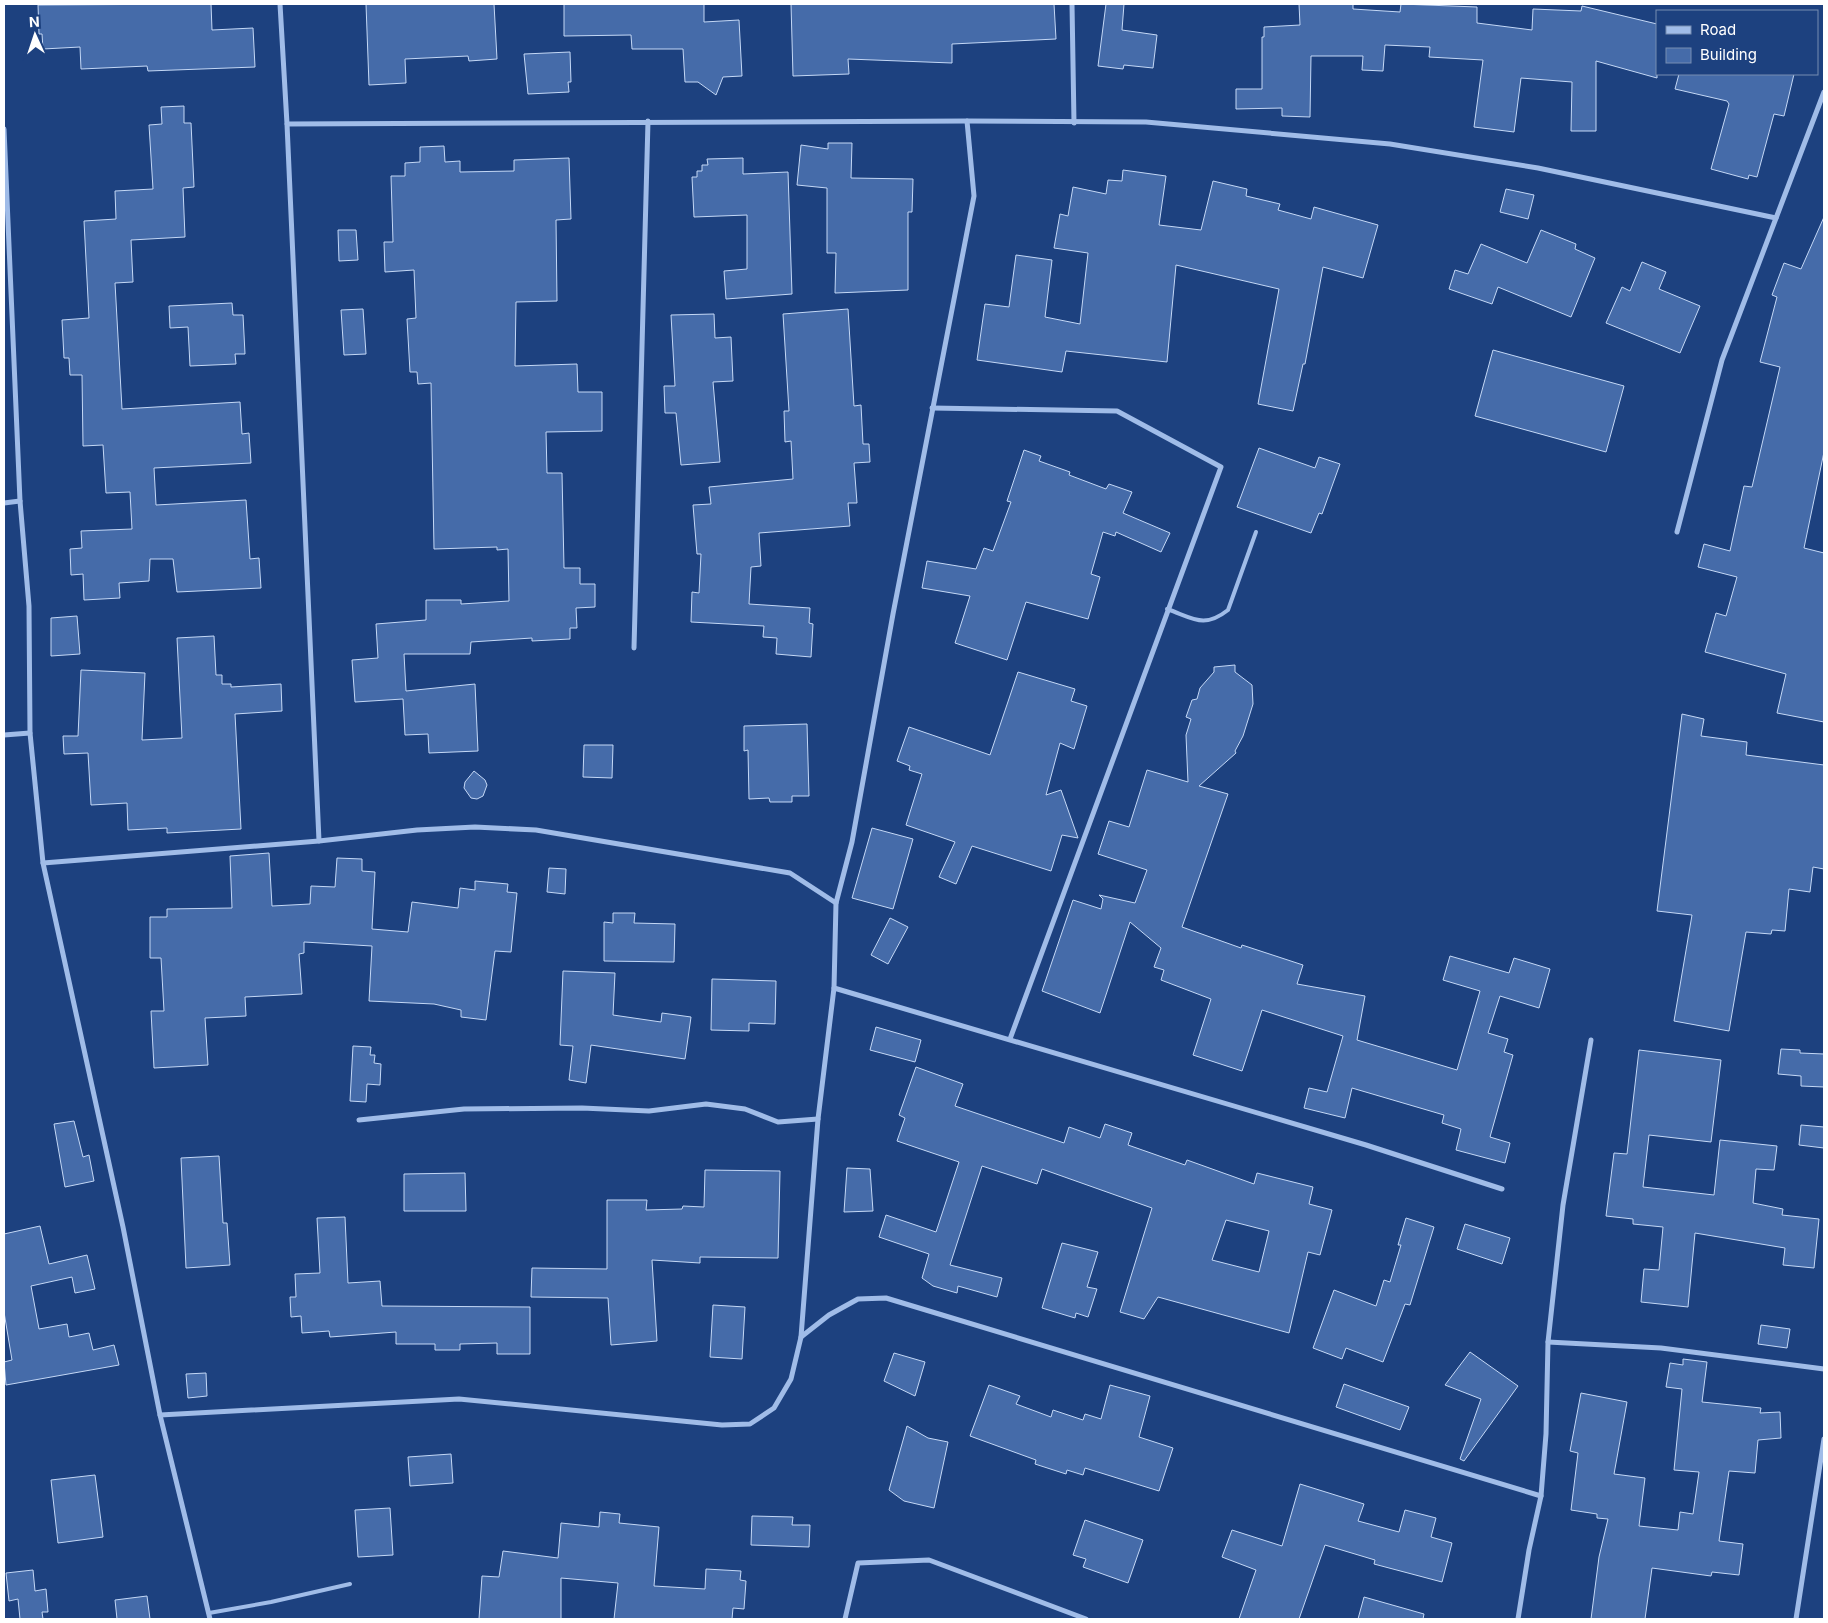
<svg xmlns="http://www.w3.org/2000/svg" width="1828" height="1623" viewBox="0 0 1828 1623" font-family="Inter,sans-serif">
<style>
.building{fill:#456ba9;stroke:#c4d8f6;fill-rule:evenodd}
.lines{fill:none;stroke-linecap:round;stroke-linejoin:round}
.lane{stroke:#a0bce8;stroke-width:4}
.street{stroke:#a0bce8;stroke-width:5}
</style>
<rect width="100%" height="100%" fill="#1d417f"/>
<!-- building -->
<g class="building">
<path d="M 211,4 L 212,30 L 253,28 L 255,67 L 148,71 L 147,66 L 81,69 L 80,47 L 43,49 L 42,34 L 39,34 L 38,5 Z"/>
<path d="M 366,4 L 494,4 L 497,59 L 469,61 L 468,56 L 405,59 L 406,83 L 369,85 Z"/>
<path d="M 564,4 L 704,4 L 704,22 L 739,20 L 742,76 L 723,77 L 716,95 L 698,82 L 685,82 L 683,49 L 632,49 L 631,35 L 564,36 Z"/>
<path d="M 791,4 L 1054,4 L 1056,39 L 952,44 L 952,63 L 848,59 L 849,74 L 793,76 Z"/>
<path d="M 1106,4 L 1124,4 L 1122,30 L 1157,35 L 1153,68 L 1124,65 L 1123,69 L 1098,66 Z"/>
<path d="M 1299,4 L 1353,4 L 1353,9 L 1400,12 L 1401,4 L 1477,7 L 1477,23 L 1532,30 L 1533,9 L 1581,11 L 1582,6 L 1657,24 L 1657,78 L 1596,61 L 1596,131 L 1571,131 L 1572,82 L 1521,78 L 1514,132 L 1474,127 L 1483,60 L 1429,57 L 1430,47 L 1385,45 L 1383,71 L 1362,70 L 1363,56 L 1311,56 L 1310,117 L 1282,116 L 1282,108 L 1236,109 L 1236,89 L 1262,89 L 1262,37 L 1264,37 L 1264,27 L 1300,25 Z"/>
<path d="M 570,52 L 571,82 L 568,82 L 569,92 L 528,94 L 524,54 Z"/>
<path d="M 1679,74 L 1794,74 L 1784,116 L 1774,114 L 1757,177 L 1749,175 L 1748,179 L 1711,169 L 1729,104 L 1727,101 L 1675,89 Z"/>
<path d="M 184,106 L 184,123 L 191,123 L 194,187 L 183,188 L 185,237 L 131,240 L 133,282 L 115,283 L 122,409 L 240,402 L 242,434 L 249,433 L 251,463 L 154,468 L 156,505 L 246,500 L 250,559 L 259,558 L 261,588 L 177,592 L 173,559 L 150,559 L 149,581 L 119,583 L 120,598 L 84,600 L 83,574 L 71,575 L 70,549 L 82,548 L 81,531 L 132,529 L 130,492 L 106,493 L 103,445 L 83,446 L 82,375 L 70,375 L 69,358 L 64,358 L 62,320 L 89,318 L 84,221 L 116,219 L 115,191 L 153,189 L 149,125 L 162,124 L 161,107 Z"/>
<path d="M 828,143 L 852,143 L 851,178 L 913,179 L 912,212 L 908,212 L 908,290 L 835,293 L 836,253 L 827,253 L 827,188 L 797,185 L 801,145 L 828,149 Z"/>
<path d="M 444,146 L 445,162 L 460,161 L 460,172 L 514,171 L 514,160 L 569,158 L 571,219 L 556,220 L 557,301 L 516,302 L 515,366 L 577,364 L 578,392 L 602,392 L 602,431 L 546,432 L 547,473 L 562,473 L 564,568 L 580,568 L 580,584 L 595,584 L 595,607 L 576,608 L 577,628 L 570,628 L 570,639 L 532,641 L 532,638 L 471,642 L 470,654 L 404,654 L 406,691 L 475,684 L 478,751 L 429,753 L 428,734 L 405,735 L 403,699 L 355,702 L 352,660 L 378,658 L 376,624 L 426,620 L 426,600 L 461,600 L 461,604 L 509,601 L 508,549 L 497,550 L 497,547 L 434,549 L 431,383 L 418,384 L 417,372 L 410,372 L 407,319 L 416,318 L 414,270 L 385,272 L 384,242 L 393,242 L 391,176 L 405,176 L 405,163 L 420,162 L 420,147 Z"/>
<path d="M 743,158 L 743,174 L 788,172 L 792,294 L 726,299 L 724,271 L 747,269 L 747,215 L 694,217 L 692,177 L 697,177 L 697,171 L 702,171 L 702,165 L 708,165 L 707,159 Z"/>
<path d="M 1123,170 L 1166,176 L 1159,225 L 1201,230 L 1213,181 L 1247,189 L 1246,196 L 1280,204 L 1278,210 L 1311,219 L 1314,207 L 1378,225 L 1363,278 L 1323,267 L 1305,364 L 1303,364 L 1293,411 L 1258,404 L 1279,289 L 1176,265 L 1167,362 L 1066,351 L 1062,372 L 977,360 L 985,304 L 1009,307 L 1016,255 L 1052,260 L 1045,317 L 1080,324 L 1088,253 L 1054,248 L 1060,214 L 1068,216 L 1073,187 L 1106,194 L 1108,180 L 1122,181 Z"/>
<path d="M 1506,189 L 1534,195 L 1528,219 L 1500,212 Z"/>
<path d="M 1824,217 L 1824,452 L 1804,548 L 1824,553 L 1824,722 L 1777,713 L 1786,674 L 1705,652 L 1716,613 L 1726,616 L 1737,577 L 1698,567 L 1704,544 L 1730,551 L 1744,486 L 1752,487 L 1780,367 L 1760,362 L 1777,297 L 1772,295 L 1784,263 L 1801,269 Z"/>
<path d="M 338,230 L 356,230 L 358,260 L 339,261 Z"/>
<path d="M 1541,230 L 1576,244 L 1575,249 L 1595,258 L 1571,317 L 1498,287 L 1492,304 L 1449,289 L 1455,270 L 1468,274 L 1481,244 L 1527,263 Z"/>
<path d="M 1642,262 L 1666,272 L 1659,289 L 1700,306 L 1680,353 L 1606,323 L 1622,287 L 1630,291 Z"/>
<path d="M 232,303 L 233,315 L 243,315 L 245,354 L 235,354 L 236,364 L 190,366 L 188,327 L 170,328 L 169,306 Z"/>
<path d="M 363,309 L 366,354 L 344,355 L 341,310 Z"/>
<path d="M 848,309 L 854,406 L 861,405 L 863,444 L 869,444 L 870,462 L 854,463 L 857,503 L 848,503 L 850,526 L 759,533 L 761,566 L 751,567 L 749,604 L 810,608 L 809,623 L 813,624 L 811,657 L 776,654 L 777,638 L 763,637 L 764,626 L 691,622 L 692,592 L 699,593 L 701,554 L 697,554 L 693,505 L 711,504 L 709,487 L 793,479 L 791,441 L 785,442 L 784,411 L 789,411 L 783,314 Z"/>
<path d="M 714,314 L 715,338 L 731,337 L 733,381 L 713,382 L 720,462 L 681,465 L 676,413 L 665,413 L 664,386 L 675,386 L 671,315 Z"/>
<path d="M 1493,350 L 1624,386 L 1606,452 L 1475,416 Z"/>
<path d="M 1259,448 L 1315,468 L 1319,457 L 1340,464 L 1322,514 L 1319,513 L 1311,533 L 1237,507 Z"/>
<path d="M 1024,450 L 1041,456 L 1039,461 L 1070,472 L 1069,475 L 1106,489 L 1109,484 L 1132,492 L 1123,513 L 1170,533 L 1161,552 L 1116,532 L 1115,536 L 1103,532 L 1091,574 L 1100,577 L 1088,619 L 1026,602 L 1007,660 L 955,643 L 970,596 L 922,588 L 927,561 L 976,569 L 984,548 L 993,551 L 1011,502 L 1007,501 Z"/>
<path d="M 77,616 L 80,654 L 51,656 L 51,618 Z"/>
<path d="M 214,636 L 216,675 L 222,675 L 222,684 L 231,684 L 231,687 L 281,684 L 282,711 L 235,714 L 241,829 L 167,833 L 167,828 L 128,830 L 127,803 L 91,805 L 88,753 L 64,754 L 63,736 L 78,736 L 81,670 L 145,673 L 142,740 L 182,738 L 177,638 Z"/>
<path d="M 1235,665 L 1235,672 L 1252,685 L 1253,704 L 1243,736 L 1235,751 L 1236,753 L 1199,786 L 1228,794 L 1182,927 L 1241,948 L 1242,945 L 1303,965 L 1297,984 L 1365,996 L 1357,1040 L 1457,1070 L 1480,991 L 1443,980 L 1450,956 L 1509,973 L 1514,958 L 1550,969 L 1539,1008 L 1500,996 L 1488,1033 L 1508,1039 L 1504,1052 L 1513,1055 L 1490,1137 L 1510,1143 L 1505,1163 L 1456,1150 L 1461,1129 L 1442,1123 L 1444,1115 L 1352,1088 L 1345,1118 L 1304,1108 L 1309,1088 L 1327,1092 L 1343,1036 L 1262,1010 L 1242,1071 L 1193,1055 L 1211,999 L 1161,980 L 1164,970 L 1154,967 L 1161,948 L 1130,922 L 1100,1013 L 1042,991 L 1073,900 L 1101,909 L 1103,899 L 1099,895 L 1135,903 L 1147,870 L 1098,854 L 1109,821 L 1129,827 L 1147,770 L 1188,782 L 1186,735 L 1191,719 L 1186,717 L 1192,700 L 1197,699 L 1200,688 L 1214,672 L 1214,667 Z"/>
<path d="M 1018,672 L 1075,689 L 1071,701 L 1087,706 L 1074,749 L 1060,743 L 1046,795 L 1061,790 L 1078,838 L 1062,835 L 1051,871 L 972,846 L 956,884 L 939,877 L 955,842 L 906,825 L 922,774 L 909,770 L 910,766 L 897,761 L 909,727 L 990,755 Z"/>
<path d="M 1682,714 L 1704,719 L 1701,736 L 1747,742 L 1746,755 L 1824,765 L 1824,869 L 1813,867 L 1810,892 L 1789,889 L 1785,931 L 1772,930 L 1771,934 L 1746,932 L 1729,1031 L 1674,1021 L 1692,915 L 1657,911 Z"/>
<path d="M 807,724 L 809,796 L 792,796 L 792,802 L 770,802 L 769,798 L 749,799 L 748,750 L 744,751 L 744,726 Z"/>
<path d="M 584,745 L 613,745 L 612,778 L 583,777 Z"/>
<path d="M 474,771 L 485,780 L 487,785 L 483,796 L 477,799 L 471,798 L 464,788 L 465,782 Z"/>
<path d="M 872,828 L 913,839 L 893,909 L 852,898 Z"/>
<path d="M 269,853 L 272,906 L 310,904 L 311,886 L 335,887 L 337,858 L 362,859 L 362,871 L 375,872 L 372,929 L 408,932 L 412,902 L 458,908 L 460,888 L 475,890 L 475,881 L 508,884 L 507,892 L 517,893 L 511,952 L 495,951 L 486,1020 L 461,1017 L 461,1010 L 434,1004 L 369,1001 L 372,946 L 304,942 L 304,953 L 299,954 L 302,994 L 245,997 L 246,1016 L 205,1018 L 208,1065 L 154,1068 L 151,1011 L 164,1011 L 161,958 L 150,958 L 150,917 L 167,917 L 167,909 L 232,908 L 230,856 Z"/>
<path d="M 549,868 L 566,869 L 565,894 L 547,892 Z"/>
<path d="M 613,913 L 635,913 L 634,923 L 675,924 L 674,962 L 604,961 L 604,922 L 613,923 Z"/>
<path d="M 890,918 L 908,927 L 888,964 L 871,955 Z"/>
<path d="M 563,971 L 615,973 L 613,1015 L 661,1022 L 662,1013 L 691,1017 L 685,1059 L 591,1045 L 586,1083 L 569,1080 L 573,1046 L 560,1045 Z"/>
<path d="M 712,979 L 776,981 L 775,1024 L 749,1023 L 749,1031 L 711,1030 Z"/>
<path d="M 876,1027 L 921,1040 L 915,1062 L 870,1050 Z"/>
<path d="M 353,1046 L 371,1047 L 370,1055 L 375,1055 L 374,1063 L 381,1064 L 380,1085 L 367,1084 L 366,1102 L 350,1101 Z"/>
<path d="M 1781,1049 L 1800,1050 L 1800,1053 L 1824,1054 L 1824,1087 L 1801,1086 L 1801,1076 L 1778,1074 Z"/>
<path d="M 1639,1050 L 1721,1060 L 1711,1142 L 1649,1135 L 1643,1187 L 1714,1195 L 1720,1140 L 1777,1146 L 1774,1170 L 1756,1169 L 1753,1203 L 1783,1209 L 1782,1215 L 1819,1219 L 1814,1268 L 1783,1265 L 1785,1248 L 1695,1233 L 1688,1307 L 1641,1302 L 1644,1269 L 1659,1270 L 1663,1227 L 1633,1224 L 1633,1219 L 1606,1216 L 1614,1153 L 1627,1154 Z"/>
<path d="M 916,1067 L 963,1084 L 955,1106 L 1064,1143 L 1069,1127 L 1100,1138 L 1105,1124 L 1132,1133 L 1128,1145 L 1185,1165 L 1187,1160 L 1254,1184 L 1257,1173 L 1313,1187 L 1309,1204 L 1332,1210 L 1320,1255 L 1308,1252 L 1289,1333 L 1158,1297 L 1144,1319 L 1120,1312 L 1152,1208 L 1042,1169 L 1037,1184 L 982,1166 L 950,1265 L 1002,1278 L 997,1297 L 958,1286 L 957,1293 L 933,1286 L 922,1278 L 929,1254 L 879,1237 L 886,1215 L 936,1232 L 959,1162 L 897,1141 L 905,1118 L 899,1115 ZM 1226,1220 L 1269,1231 L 1259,1272 L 1212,1260 Z"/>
<path d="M 74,1121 L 83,1157 L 89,1155 L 94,1181 L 65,1187 L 54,1124 Z"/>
<path d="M 1801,1125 L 1824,1127 L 1824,1148 L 1799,1145 Z"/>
<path d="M 219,1156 L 223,1223 L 227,1223 L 230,1265 L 186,1268 L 181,1158 Z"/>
<path d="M 847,1168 L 870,1169 L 873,1211 L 844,1212 Z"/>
<path d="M 705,1170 L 780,1171 L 778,1258 L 700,1257 L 700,1263 L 652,1260 L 657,1341 L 611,1345 L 608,1298 L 531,1297 L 532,1268 L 607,1269 L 607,1200 L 647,1200 L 646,1210 L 682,1209 L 683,1206 L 704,1207 Z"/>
<path d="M 465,1173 L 466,1211 L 404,1211 L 404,1174 Z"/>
<path d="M 345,1217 L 348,1283 L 380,1281 L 382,1306 L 530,1307 L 530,1354 L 497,1354 L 497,1343 L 460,1344 L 460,1350 L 435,1350 L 435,1344 L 396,1344 L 396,1332 L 330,1337 L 329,1331 L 302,1333 L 301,1316 L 291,1317 L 290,1297 L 296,1297 L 295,1274 L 320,1273 L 317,1218 Z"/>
<path d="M 1406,1218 L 1434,1227 L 1410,1305 L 1405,1304 L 1383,1362 L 1346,1348 L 1342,1359 L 1313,1348 L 1334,1290 L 1376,1306 L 1384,1280 L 1390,1282 L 1401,1245 L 1398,1245 Z"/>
<path d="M 1465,1224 L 1510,1238 L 1502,1264 L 1457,1249 Z"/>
<path d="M 40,1226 L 49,1264 L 87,1255 L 95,1289 L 75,1293 L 72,1277 L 31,1286 L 39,1329 L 67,1324 L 69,1337 L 89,1333 L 93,1350 L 114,1345 L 119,1365 L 6,1385 L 4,1362 L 12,1360 L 4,1312 L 4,1234 Z"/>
<path d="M 1062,1243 L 1098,1252 L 1087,1287 L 1097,1289 L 1088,1317 L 1076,1313 L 1075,1318 L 1042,1308 Z"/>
<path d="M 713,1305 L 745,1307 L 742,1359 L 710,1357 Z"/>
<path d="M 1761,1325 L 1790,1329 L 1787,1348 L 1758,1344 Z"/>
<path d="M 1470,1352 L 1518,1386 L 1464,1461 L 1460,1459 L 1481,1399 L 1445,1385 Z"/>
<path d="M 894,1353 L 925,1362 L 915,1396 L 884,1381 Z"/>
<path d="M 1683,1359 L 1707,1362 L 1702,1402 L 1761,1408 L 1760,1413 L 1780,1412 L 1781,1438 L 1758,1440 L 1755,1473 L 1729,1471 L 1719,1541 L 1743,1544 L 1739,1575 L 1712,1572 L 1711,1576 L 1652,1568 L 1645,1619 L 1591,1619 L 1599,1557 L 1608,1519 L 1597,1518 L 1597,1514 L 1571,1510 L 1578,1453 L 1570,1451 L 1581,1393 L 1627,1402 L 1614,1474 L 1645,1478 L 1639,1526 L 1678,1530 L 1680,1512 L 1693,1514 L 1699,1472 L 1674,1470 L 1682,1389 L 1666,1387 L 1670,1363 L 1683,1365 Z"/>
<path d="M 206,1373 L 207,1396 L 188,1398 L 186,1374 Z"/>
<path d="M 1344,1384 L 1409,1407 L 1400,1430 L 1336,1407 Z"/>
<path d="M 989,1385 L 1020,1396 L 1016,1404 L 1051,1417 L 1053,1410 L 1083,1420 L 1085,1414 L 1101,1419 L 1110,1385 L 1150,1396 L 1139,1437 L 1173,1448 L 1159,1491 L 1085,1468 L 1083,1475 L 1067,1470 L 1066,1474 L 1035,1464 L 1036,1460 L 970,1436 Z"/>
<path d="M 907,1426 L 928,1438 L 948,1442 L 934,1508 L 904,1501 L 889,1490 Z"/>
<path d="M 451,1454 L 453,1483 L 410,1486 L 408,1457 Z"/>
<path d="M 95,1475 L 103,1537 L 58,1543 L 51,1480 Z"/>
<path d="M 1300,1484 L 1364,1504 L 1358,1521 L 1399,1532 L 1405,1510 L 1436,1518 L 1431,1537 L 1452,1543 L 1442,1582 L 1374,1564 L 1375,1560 L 1325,1545 L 1299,1619 L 1239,1619 L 1256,1570 L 1222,1557 L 1232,1530 L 1282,1546 Z"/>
<path d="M 390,1508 L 393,1555 L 358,1557 L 355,1510 Z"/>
<path d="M 600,1512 L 620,1514 L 619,1523 L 659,1527 L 654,1586 L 705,1589 L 706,1569 L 741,1571 L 740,1580 L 746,1581 L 744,1609 L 733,1608 L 732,1619 L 614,1619 L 618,1583 L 561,1578 L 561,1619 L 479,1619 L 482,1576 L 499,1577 L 503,1551 L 558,1558 L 561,1523 L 599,1527 Z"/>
<path d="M 752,1516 L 793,1517 L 792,1525 L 810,1525 L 809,1547 L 751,1545 Z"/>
<path d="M 1085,1520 L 1143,1540 L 1128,1583 L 1083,1567 L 1086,1559 L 1073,1555 Z"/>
<path d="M 33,1570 L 35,1591 L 46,1589 L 48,1612 L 42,1612 L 43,1619 L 20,1619 L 18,1599 L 9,1601 L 6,1573 Z"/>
<path d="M 147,1596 L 150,1619 L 117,1619 L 115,1600 Z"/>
<path d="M 1364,1597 L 1424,1614 L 1423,1619 L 1358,1619 Z"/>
</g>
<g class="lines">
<!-- lane -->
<g class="lane">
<path d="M 1167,609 C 1193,618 1204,629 1228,610 L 1256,532"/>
<path d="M 209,1613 L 271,1602 L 350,1584"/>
</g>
<!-- street -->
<g class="street">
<path d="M 280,4 L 287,124 L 319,841"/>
<path d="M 1072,4 L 1074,123"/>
<path d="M 287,124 L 967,121 L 1146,122 L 1390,144 L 1538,168 L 1776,218"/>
<path d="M 4,129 L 20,501 L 29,606 L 30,733 L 43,863 L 123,1227 L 160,1415 L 210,1619"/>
<path d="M 932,408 L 1117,411 L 1221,467 L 1010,1039"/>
<path d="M 4,503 L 20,501"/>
<path d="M 1677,532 L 1722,360 L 1824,92"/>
<path d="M 634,648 L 648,121"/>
<path d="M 4,735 L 30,733"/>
<path d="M 43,863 L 319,841 L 417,830 L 475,827 L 536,830 L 790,873 L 836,903"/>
<path d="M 834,988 L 1366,1145 L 1502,1189"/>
<path d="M 359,1120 L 464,1109 L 582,1108 L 649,1111 L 706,1104 L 745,1109 L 778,1122 L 818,1119"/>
<path d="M 801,1337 L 829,1315 L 858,1299 L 886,1298 L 1541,1496"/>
<path d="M 1548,1342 L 1661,1348 L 1824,1369"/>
<path d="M 160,1415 L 459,1399 L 722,1425 L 750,1424 L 774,1408 L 791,1379 L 801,1337 L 818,1119 L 834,988 L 836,903 L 852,842 L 893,614 L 974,196 L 967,121"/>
<path d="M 845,1619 L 858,1563 L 929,1560 L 1086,1619"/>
<path d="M 1518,1619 L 1529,1550 L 1541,1496 L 1546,1434 L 1548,1342 L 1563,1205 L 1591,1040"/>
<path d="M 1796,1619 L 1824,1439"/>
</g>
</g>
<!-- border -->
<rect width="1828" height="1623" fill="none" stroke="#ffffff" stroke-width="10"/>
<!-- legend -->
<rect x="1656" y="10" width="162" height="65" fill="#1d417f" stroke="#778db2"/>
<rect x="1666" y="26" width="25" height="8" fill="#a0bce8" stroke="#778db2"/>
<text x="1700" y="35" font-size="15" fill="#ffffff">Road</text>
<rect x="1666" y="48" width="25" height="15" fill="#456ba9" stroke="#778db2"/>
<text x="1700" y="60" font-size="15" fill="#ffffff">Building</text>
<!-- north arrow -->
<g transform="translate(35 35) rotate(357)" stroke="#1d417f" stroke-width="4" paint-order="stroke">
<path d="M0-4L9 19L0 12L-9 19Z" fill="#ffffff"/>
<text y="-8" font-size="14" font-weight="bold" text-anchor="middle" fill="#ffffff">N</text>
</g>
</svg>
